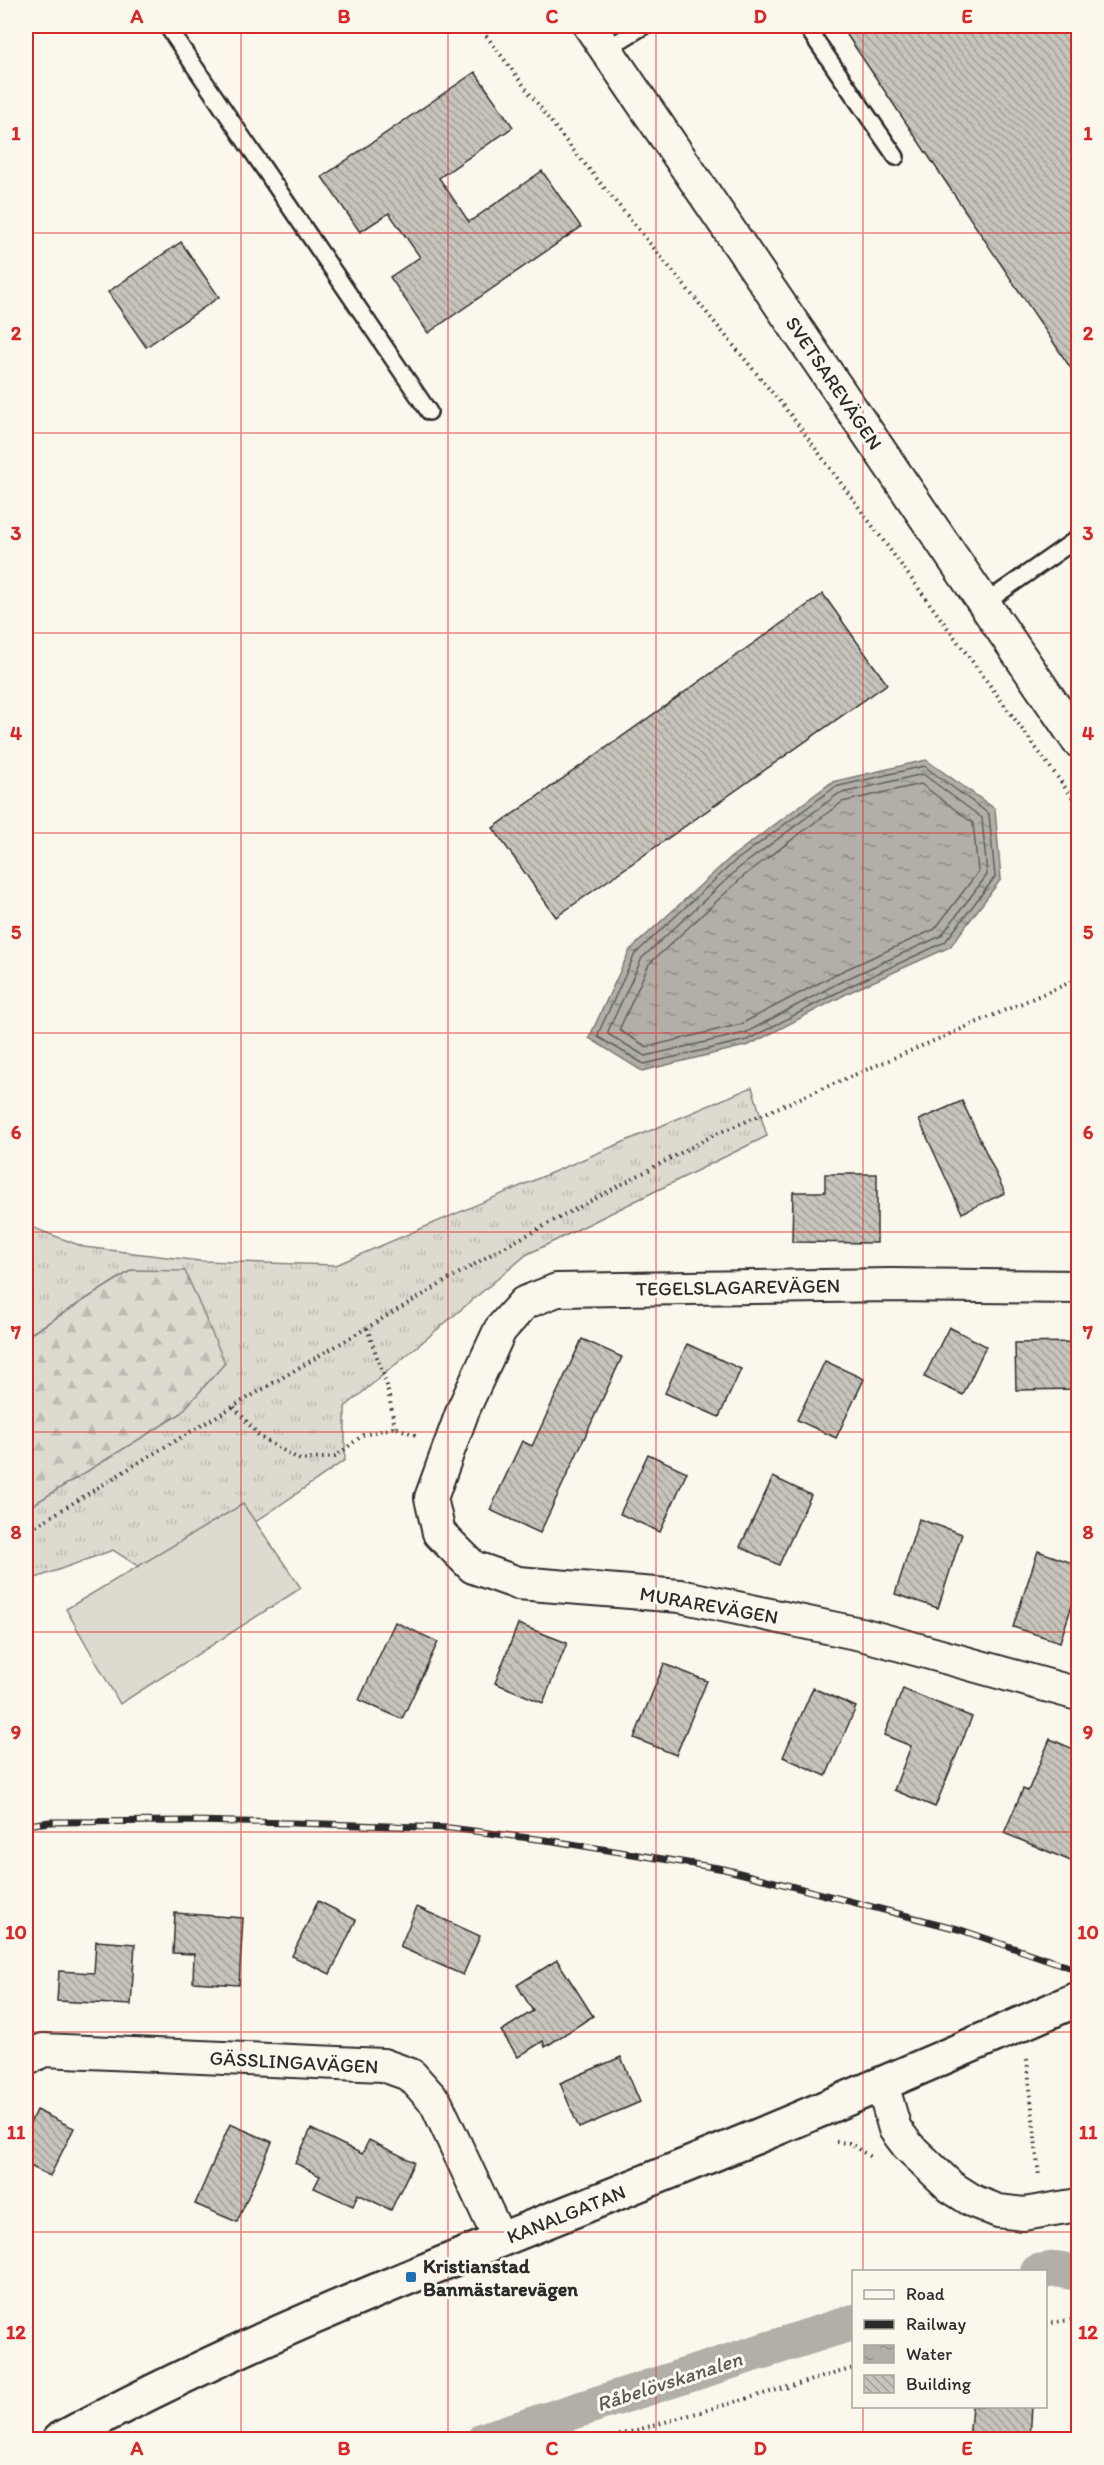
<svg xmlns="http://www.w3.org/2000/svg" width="1104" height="2465" viewBox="0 0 1104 2465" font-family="Itim,sans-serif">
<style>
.grass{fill:url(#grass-tufts);stroke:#84827e;stroke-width:1.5}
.forest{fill:url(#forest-firs);stroke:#84827e;stroke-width:1.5}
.garden{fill:#dddad0;stroke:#84827e;stroke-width:1.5}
.water{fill:url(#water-ripples);stroke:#7b7a75;stroke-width:1.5}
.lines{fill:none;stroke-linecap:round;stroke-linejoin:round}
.shore{stroke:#61605d;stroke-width:1.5}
.canal{stroke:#b1afa7;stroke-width:36}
.building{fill:url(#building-back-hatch);stroke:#2b2b2b;stroke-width:1.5}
.service-casing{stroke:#2b2b2b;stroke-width:20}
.minor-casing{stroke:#2b2b2b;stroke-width:36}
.tertiary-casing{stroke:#2b2b2b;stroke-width:38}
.path{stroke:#2b2b2b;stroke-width:4;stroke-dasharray:1.5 4.5;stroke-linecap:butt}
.service{stroke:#fbf7ec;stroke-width:15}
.minor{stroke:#fbf7ec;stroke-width:32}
.tertiary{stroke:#fbf7ec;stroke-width:33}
.rail-casing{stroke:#2b2b2b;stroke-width:7}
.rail{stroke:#fbf7ec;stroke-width:4.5;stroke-dasharray:14;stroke-linecap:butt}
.grid{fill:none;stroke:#d62828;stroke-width:1.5;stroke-opacity:0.55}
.poi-dot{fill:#1f6fb2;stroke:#fbf7ec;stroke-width:2}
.labels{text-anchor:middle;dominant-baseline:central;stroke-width:6;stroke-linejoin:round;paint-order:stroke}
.street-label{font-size:20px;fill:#2b2b2b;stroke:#fbf7ec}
.poi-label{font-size:20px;font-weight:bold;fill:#2b2b2b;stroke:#fbf7ec;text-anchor:start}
.water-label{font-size:21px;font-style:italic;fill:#5a5956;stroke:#fbf7ec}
.neatline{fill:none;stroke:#d62828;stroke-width:2}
.grid-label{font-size:20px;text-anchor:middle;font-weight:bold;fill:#d62828}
</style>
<defs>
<pattern id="grass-tufts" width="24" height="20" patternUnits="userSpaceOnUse" patternTransform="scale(1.5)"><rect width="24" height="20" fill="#dddad0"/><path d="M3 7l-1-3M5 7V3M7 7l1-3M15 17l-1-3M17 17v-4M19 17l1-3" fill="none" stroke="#bebbb3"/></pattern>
<pattern id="forest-firs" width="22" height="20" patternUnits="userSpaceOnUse" patternTransform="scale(1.5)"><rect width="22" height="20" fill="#dddad0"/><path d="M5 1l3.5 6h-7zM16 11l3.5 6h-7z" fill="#bebbb3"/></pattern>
<pattern id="water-ripples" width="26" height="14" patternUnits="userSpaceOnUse" patternTransform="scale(1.5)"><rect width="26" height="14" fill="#b1afa7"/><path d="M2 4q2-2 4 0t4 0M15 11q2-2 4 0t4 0" fill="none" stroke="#908f88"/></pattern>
<pattern id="building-back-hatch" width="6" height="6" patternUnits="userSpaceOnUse" patternTransform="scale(1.5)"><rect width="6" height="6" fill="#c7c4bc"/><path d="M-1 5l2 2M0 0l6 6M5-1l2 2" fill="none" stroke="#a29f99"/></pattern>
</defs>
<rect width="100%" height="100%" fill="#fbf7ec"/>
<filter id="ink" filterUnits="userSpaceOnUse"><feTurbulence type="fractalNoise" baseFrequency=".0167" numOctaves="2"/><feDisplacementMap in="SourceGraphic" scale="12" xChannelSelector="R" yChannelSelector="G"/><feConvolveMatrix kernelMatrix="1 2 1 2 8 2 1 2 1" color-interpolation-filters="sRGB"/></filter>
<g filter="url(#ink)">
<!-- grass -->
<path class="grass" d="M 752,1087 L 767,1136 L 526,1255 L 345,1407 L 345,1460 L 166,1584 L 113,1550 L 33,1579 L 26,1641 L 26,1509 L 180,1414 L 132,1270 L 32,1333 L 26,1323 L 26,1225 L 84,1247 L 200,1261 L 336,1265 Z"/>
<!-- forest -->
<path class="forest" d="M 132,1270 L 185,1271 L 225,1363 L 180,1414 L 26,1509 L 26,1337 Z"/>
<!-- garden -->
<path class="garden" d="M 243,1504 L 301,1588 L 120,1704 L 66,1609 Z"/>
<!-- water -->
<path class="water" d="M 926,760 L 995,809 L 1001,879 L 950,947 L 850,992 L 749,1045 L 642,1071 L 589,1038 L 630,950 L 730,858 L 832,782 Z"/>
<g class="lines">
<!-- shore -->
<g class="shore">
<path d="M 924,766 L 989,814 L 995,877 L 945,942 L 848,987 L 747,1040 L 644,1064 L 598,1037 L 598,1034 L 635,954 L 734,862 L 835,787 Z"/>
<path d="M 923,774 L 982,818 L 987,875 L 941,936 L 844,980 L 745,1033 L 645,1056 L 608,1034 L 608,1031 L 642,958 L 739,868 L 838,794 Z"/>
<path d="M 921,784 L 973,823 L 978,872 L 935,929 L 840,972 L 741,1024 L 647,1047 L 619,1030 L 649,964 L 745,875 L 842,802 Z"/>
</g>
<!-- canal -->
<g class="canal">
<path d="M 1038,2272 L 1056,2269 L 1078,2273"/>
<path d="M 484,2440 L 854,2322"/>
</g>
</g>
<!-- building -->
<g class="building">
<path d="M 841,26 L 1078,26 L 1078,379 Z"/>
<path d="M 475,72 L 513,127 L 439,178 L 469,222 L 542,171 L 581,227 L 428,333 L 390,277 L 420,257 L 389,213 L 360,232 L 322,177 Z"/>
<path d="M 181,242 L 219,297 L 146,347 L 108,292 Z"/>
<path d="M 823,594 L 887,684 L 556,917 L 493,828 Z"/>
<path d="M 962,1101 L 1005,1193 L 962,1213 L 919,1120 Z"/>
<path d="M 825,1174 L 877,1174 L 877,1243 L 792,1242 L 793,1192 L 825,1192 Z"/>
<path d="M 949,1327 L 986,1346 L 963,1395 L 924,1377 Z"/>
<path d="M 582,1339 L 622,1357 L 540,1533 L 490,1510 L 522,1441 L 532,1446 Z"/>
<path d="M 1078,1342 L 1078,1389 L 1016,1390 L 1015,1343 Z"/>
<path d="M 687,1344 L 741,1369 L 719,1417 L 665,1393 Z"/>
<path d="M 825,1361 L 864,1379 L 836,1438 L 797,1420 Z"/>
<path d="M 648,1454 L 687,1472 L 660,1532 L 620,1514 Z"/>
<path d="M 773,1477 L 811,1495 L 779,1565 L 740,1547 Z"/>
<path d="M 919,1519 L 962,1534 L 938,1608 L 895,1594 Z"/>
<path d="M 1038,1551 L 1078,1565 L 1078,1587 L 1060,1642 L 1013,1627 Z"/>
<path d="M 395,1622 L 438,1642 L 402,1719 L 359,1700 Z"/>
<path d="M 518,1624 L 567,1643 L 543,1703 L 495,1683 Z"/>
<path d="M 664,1664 L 707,1681 L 676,1755 L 634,1738 Z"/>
<path d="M 813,1688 L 856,1707 L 826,1776 L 783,1757 Z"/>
<path d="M 903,1689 L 972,1717 L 935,1807 L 894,1790 L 911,1746 L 884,1735 Z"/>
<path d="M 1050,1739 L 1078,1751 L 1078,1864 L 1004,1833 L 1023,1789 L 1028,1791 Z"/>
<path d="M 318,1901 L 356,1920 L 330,1974 L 292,1956 Z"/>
<path d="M 417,1907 L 480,1936 L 463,1975 L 400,1947 Z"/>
<path d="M 175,1913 L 243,1918 L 239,1985 L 193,1982 L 194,1954 L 173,1953 Z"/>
<path d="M 96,1941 L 135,1944 L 131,2005 L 57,2001 L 59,1971 L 94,1973 Z"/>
<path d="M 557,1960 L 593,2016 L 545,2047 L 543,2041 L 518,2057 L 501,2031 L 533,2011 L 517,1985 Z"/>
<path d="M 621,2057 L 640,2102 L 579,2128 L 560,2083 Z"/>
<path d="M 36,2110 L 74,2128 L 50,2176 L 26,2164 L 26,2132 Z"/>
<path d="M 230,2124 L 272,2142 L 237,2222 L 195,2204 Z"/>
<path d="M 311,2129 L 362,2154 L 369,2140 L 414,2162 L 391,2210 L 358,2194 L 353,2206 L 314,2188 L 320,2176 L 295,2163 Z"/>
<path d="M 972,2406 L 1032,2406 L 1030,2439 L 969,2439 Z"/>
</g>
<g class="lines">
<!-- service casing -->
<g class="service-casing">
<g id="service">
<path d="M 167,26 L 429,412"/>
<path d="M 806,26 L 896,157"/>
<path d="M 606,49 L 644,26"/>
<path d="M 985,603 L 1078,538"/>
</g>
</g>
<!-- minor casing -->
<g class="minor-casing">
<g id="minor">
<path d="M 590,26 L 1078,741"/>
<path d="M 1078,1287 L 891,1285 L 557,1290 L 524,1303 L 500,1330 L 463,1410 L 431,1498 L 439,1533 L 473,1567 L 518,1583 L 680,1596 L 865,1635 L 1078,1694"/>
<path d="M 26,2060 L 43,2050 L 383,2065 L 411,2075 L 436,2103 L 500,2240"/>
<path d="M 882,2084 L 895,2129 L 908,2146 L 951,2187 L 973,2201 L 998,2211 L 1024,2214 L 1078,2205"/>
</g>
</g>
<!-- tertiary casing -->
<g class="tertiary-casing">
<path id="tertiary" d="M 59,2440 C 252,2335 459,2257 662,2175 C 802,2119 940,2059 1078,1999"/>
</g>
<!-- path -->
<g class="path">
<path d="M 479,26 L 561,135 L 793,418 L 1078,805"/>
<path d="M 367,1328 L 387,1386 L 395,1427"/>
<path d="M 234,1407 L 260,1437 L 300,1460 L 335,1457 L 363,1435 L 395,1427 L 418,1436"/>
<path d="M 26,1532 L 146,1458 L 497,1251 L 714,1135 L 1078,979"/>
<path d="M 1027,2059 L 1039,2177"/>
<path d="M 836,2142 L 849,2143 L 872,2158"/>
<path d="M 1046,2323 L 1078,2319"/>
<path d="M 602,2440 L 854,2368"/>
</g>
<!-- service -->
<use href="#service" class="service"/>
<!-- minor -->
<use href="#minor" class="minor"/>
<!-- tertiary -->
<use href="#tertiary" class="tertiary"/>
<!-- rail casing -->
<g class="rail-casing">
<path id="rail" d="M 26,1825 L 50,1822 L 190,1821 L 293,1823 L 450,1828 L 553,1841 L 724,1869 L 958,1929 L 1078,1970"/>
</g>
<!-- rail -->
<use href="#rail" class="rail"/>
</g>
</g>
<!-- grid -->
<path class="grid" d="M 241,26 L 241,2440M 448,26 L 448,2440M 656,26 L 656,2440M 863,26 L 863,2272M 26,233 L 1078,233M 26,433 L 1078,433M 26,633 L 1078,633M 26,833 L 1078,833M 26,1033 L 1078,1033M 26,1232 L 1078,1232M 26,1432 L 1078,1432M 26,1632 L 1078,1632M 26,1832 L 1078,1832M 26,2032 L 1078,2032M 26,2232 L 1078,2232M 863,2406 L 863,2440"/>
<!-- markers -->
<rect class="poi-dot" x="405" y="2271" width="12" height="12" rx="3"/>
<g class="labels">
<!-- street labels -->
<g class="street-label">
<text transform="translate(834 383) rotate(56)">SVETSAREVÄGEN</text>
<text transform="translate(738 1287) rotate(-1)">TEGELSLAGAREVÄGEN</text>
<text transform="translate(709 1605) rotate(10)">MURAREVÄGEN</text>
<text transform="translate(294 2062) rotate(3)">GÄSSLINGAVÄGEN</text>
<text transform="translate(566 2214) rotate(-22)">KANALGATAN</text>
</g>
<!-- poi labels -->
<g class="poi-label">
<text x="423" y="2266">Kristianstad<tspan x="423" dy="23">Banmästarevägen</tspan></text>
</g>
<!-- water labels -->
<g class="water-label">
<text transform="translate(669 2381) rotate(-18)">Råbelövskanalen</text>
</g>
</g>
<!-- margin -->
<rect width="1104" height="2465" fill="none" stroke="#fbf7ec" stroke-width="66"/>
<!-- legend -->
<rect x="852" y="2270" width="195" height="138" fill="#fbf7ec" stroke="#a8a59f" stroke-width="1.5"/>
<rect x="864" y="2290" width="30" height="9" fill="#fbf7ec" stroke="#a8a59f" stroke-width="1.5"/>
<text x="906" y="2300" font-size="18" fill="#2b2b2b">Road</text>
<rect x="864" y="2320" width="30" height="9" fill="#2b2b2b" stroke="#a8a59f" stroke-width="1.5"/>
<text x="906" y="2330" font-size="18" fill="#2b2b2b">Railway</text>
<rect x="864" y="2345" width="30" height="18" fill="url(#water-ripples)" stroke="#a8a59f" stroke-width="1.5"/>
<text x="906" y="2360" font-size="18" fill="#2b2b2b">Water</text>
<rect x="864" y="2375" width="30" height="18" fill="url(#building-back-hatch)" stroke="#a8a59f" stroke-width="1.5"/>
<text x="906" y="2390" font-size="18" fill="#2b2b2b">Building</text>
<rect x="33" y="33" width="1038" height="2399" class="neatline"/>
<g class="grid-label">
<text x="137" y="23">A</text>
<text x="344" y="23">B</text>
<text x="552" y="23">C</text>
<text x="760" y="23">D</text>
<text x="967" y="23">E</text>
<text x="16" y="140">1</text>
<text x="1088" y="140">1</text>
<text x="16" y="340">2</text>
<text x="1088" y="340">2</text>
<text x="16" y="540">3</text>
<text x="1088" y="540">3</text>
<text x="16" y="740">4</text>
<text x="1088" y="740">4</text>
<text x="16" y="939">5</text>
<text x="1088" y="939">5</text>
<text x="16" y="1139">6</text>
<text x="1088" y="1139">6</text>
<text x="16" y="1339">7</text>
<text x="1088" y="1339">7</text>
<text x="16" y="1539">8</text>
<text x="1088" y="1539">8</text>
<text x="16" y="1739">9</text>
<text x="1088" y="1739">9</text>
<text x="16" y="1939">10</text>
<text x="1088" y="1939">10</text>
<text x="16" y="2139">11</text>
<text x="1088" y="2139">11</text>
<text x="16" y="2339">12</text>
<text x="1088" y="2339">12</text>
<text x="137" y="2455">A</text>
<text x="344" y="2455">B</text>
<text x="552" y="2455">C</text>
<text x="760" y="2455">D</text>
<text x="967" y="2455">E</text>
</g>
</svg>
